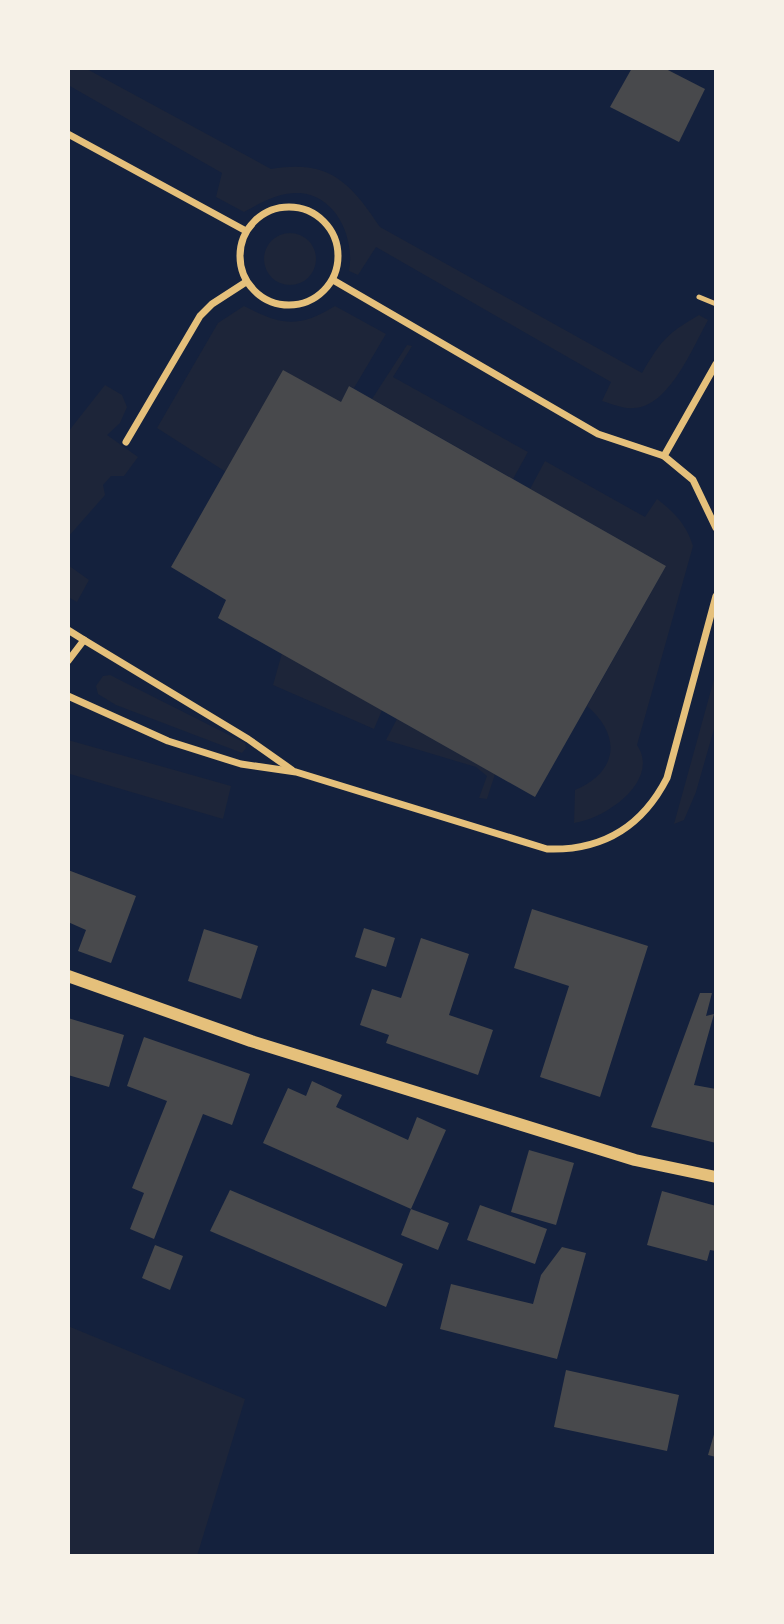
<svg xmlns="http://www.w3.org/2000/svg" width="784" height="1624" viewBox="0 0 784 1624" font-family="Ubuntu,sans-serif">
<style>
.green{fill:#1d2539}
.building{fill:#48494c}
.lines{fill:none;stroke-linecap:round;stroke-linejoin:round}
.service{stroke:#e5c07b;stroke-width:5}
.minor{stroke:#e5c07b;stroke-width:7}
.tertiary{stroke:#e5c07b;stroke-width:12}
</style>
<rect width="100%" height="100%" fill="#14213d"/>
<!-- green -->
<g class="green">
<path d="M 68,68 L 85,68 L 271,169 C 329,159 350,182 380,227 L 642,373 C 661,341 666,334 699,315 L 708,320 C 693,347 669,407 634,408 C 623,409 612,404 602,401 L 611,382 L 376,247 L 358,275 L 349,271 C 355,239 337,196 300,193 C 279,192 262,202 244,212 L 216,197 L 222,173 L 68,85 Z"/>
<circle cx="290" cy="259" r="26"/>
<path d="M 244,306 C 281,325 298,329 335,306 L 386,334 L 354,388 L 349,386 L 341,402 L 226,472 L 157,428 L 218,323 Z"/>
<path d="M 407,345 L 412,346 L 393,377 L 528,452 L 513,479 L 372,399 Z"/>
<path d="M 105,385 L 122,395 L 127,407 L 120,423 L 107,435 L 138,457 L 124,476 L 111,476 L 103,485 L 105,495 L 68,537 L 68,432 Z"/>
<path d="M 545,461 L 645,517 L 657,499 C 675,513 686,524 693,546 L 637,745 C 661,780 606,819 574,823 L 575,790 C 618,772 622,736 587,706 L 666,566 L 530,489 Z"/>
<path d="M 68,565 L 89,580 L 77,602 L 68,597 Z"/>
<path d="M 282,653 L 382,710 L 374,729 L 273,685 Z"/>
<path d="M 716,672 L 716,722 L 696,792 L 684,820 L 674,824 Z"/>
<path d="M 110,675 L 245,743 L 246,748 L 242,753 L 116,705 L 98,694 L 96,686 L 103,676 Z"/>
<path d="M 397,719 L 495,774 L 487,799 L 479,798 L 487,776 L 476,767 L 386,740 Z"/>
<path d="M 68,740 L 231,786 L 223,819 L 70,774 L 68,777 Z"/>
<path d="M 68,1326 L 245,1399 L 197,1556 L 68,1556 Z"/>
</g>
<!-- building -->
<g class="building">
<path d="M 632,68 L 664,68 L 705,89 L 679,142 L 610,107 Z"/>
<path d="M 283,370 L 341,402 L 349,386 L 666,566 L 535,797 L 218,618 L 226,600 L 171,567 Z"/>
<path d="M 68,870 L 136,896 L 111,963 L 78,951 L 86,930 L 68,922 Z"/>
<path d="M 532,909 L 648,946 L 600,1097 L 540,1077 L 569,986 L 514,968 Z"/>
<path d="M 364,928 L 395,938 L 386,967 L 355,957 Z"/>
<path d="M 204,929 L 258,946 L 241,999 L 188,981 Z"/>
<path d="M 421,938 L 469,954 L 449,1015 L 493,1030 L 478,1075 L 386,1043 L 389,1035 L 360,1025 L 372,989 L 401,998 Z"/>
<path d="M 700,993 L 712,993 L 706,1016 L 714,1014 L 694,1085 L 716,1089 L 716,1143 L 651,1127 Z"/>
<path d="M 68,1018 L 124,1035 L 109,1087 L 68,1075 Z"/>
<path d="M 144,1037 L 250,1074 L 232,1125 L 203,1114 L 154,1239 L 130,1229 L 144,1193 L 132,1188 L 167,1101 L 127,1086 Z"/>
<path d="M 312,1081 L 342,1095 L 336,1107 L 408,1140 L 417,1117 L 446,1130 L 411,1209 L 449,1223 L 438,1250 L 401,1235 L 411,1209 L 263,1143 L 288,1088 L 306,1096 Z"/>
<path d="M 529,1150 L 574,1163 L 556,1225 L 511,1212 Z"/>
<path d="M 230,1190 L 403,1264 L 386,1307 L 210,1231 Z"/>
<path d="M 662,1191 L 716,1206 L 716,1251 L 710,1250 L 707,1261 L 647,1245 Z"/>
<path d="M 480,1205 L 547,1229 L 535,1264 L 467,1240 Z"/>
<path d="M 155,1245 L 183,1256 L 170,1290 L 142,1278 Z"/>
<path d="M 562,1247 L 586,1253 L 557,1359 L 440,1329 L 451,1284 L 533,1304 L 541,1275 Z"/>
<path d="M 566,1370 L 679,1395 L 667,1451 L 554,1427 Z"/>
<path d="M 715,1431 L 716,1431 L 716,1457 L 708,1455 Z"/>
</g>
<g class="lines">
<!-- service -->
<path class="service" d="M 699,297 L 716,304"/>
<!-- minor -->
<g class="minor">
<path d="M 68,134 L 246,231"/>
<circle cx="289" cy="256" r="49"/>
<path d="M 333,280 L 598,434 L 664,456"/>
<path d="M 716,364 L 664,456 L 693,480 L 716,528"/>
<path d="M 126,442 L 200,316 L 212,304 L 246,282"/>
<path d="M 68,630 L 84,640 L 68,661"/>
<path d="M 84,640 L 248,739 L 292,770"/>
<path d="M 68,696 L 168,741 L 241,764 L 296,772 L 547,849 C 602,851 642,827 667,778 L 716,596"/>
</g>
<!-- tertiary -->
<path class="tertiary" d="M 68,976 L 251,1041 L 635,1160 L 716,1177"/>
</g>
<!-- border -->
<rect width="784" height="1624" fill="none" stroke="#f6f1e7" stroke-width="140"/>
</svg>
